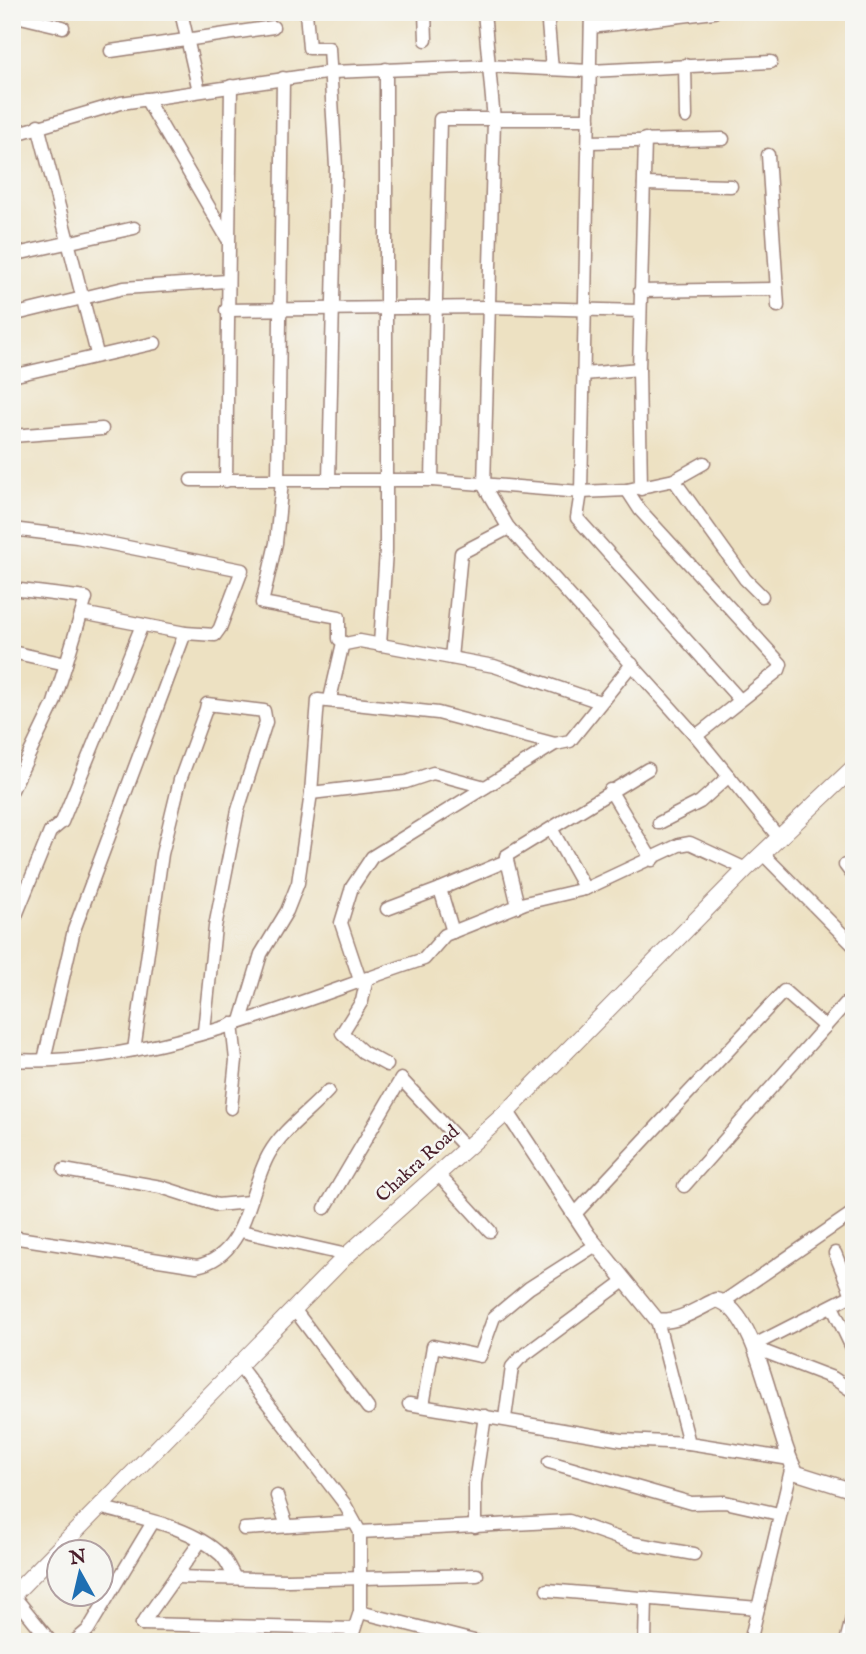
<svg xmlns="http://www.w3.org/2000/svg" width="866" height="1654" viewBox="0 0 866 1654" font-family="'IM FELL English',serif">
<style>
.lines{fill:none;stroke-linecap:round;stroke-linejoin:round}
.minor-casing{stroke:#9c8076;stroke-width:15}
.tertiary-casing{stroke:#9c8076;stroke-width:17}
.secondary-casing{stroke:#9c8076;stroke-width:18}
.minor{stroke:#fff;stroke-width:12}
.tertiary{stroke:#fff;stroke-width:14}
.secondary{stroke:#fff;stroke-width:16}
.labels{text-anchor:middle;dominant-baseline:central;stroke-width:5;stroke-linejoin:round;paint-order:stroke}
.street-label{font-size:19px;fill:#4a1f2b;stroke:#f6f6f2}
</style>
<rect width="100%" height="100%" fill="#f6f6f2"/>
<filter id="ink" filterUnits="userSpaceOnUse"><feTurbulence type="fractalNoise" baseFrequency=".0143" numOctaves="2"/><feDisplacementMap in="SourceGraphic" scale="14" xChannelSelector="R" yChannelSelector="G"/><feConvolveMatrix kernelMatrix="1 2 1 2 8 2 1 2 1" color-interpolation-filters="sRGB"/></filter>
<filter id="wash" filterUnits="userSpaceOnUse"><feTurbulence type="fractalNoise" baseFrequency=".00686" numOctaves="4" result="noise"/><feDisplacementMap in="SourceGraphic" scale="28" xChannelSelector="R" yChannelSelector="G"/><feGaussianBlur stdDeviation="1.57" result="paint"/><feColorMatrix in="noise" values="0 0 0 0 0 0 0 0 0 0 0 0 0 0 0 0 0 1.4 0 .05"/><feComposite in="paint" operator="in"/></filter>
<g filter="url(#wash)">
<rect width="100%" height="100%" fill="#ede1c2"/>
</g>
<g filter="url(#ink)">
<g class="lines">
<!-- minor casing -->
<g class="minor-casing">
<g id="minor">
<path d="M 181,12 L 199,91"/>
<path d="M 306,12 L 309,48 L 329,48 L 336,167 L 329,480"/>
<path d="M 425,12 L 426,40"/>
<path d="M 484,12 L 494,120 L 484,486 L 508,527 L 696,736 L 780,839"/>
<path d="M 547,12 L 552,69"/>
<path d="M 591,12 L 581,492 L 577,518 L 740,700"/>
<path d="M 12,15 L 63,27"/>
<path d="M 591,27 L 714,12"/>
<path d="M 111,51 L 273,27"/>
<path d="M 685,65 L 686,117"/>
<path d="M 146,99 L 227,238"/>
<path d="M 38,125 L 97,354"/>
<path d="M 12,135 L 121,103 L 332,72 L 487,66 L 590,71 L 771,62"/>
<path d="M 589,142 L 723,139"/>
<path d="M 768,155 L 778,306"/>
<path d="M 644,184 L 731,186"/>
<path d="M 12,255 L 134,228"/>
<path d="M 640,291 L 776,289"/>
<path d="M 226,310 L 487,307 L 640,311"/>
<path d="M 12,315 L 124,288 L 227,281"/>
<path d="M 584,374 L 639,369"/>
<path d="M 12,376 L 155,343"/>
<path d="M 12,436 L 102,429"/>
<path d="M 191,480 L 432,480 L 581,492 L 627,490 L 674,480 L 704,463"/>
<path d="M 432,480 L 440,119 L 589,119"/>
<path d="M 674,480 L 745,579 L 762,596"/>
<path d="M 226,481 L 231,86"/>
<path d="M 278,481 L 283,78"/>
<path d="M 282,481 L 276,543 L 262,603 L 339,617 L 339,639 L 345,644"/>
<path d="M 641,489 L 639,369 L 645,139"/>
<path d="M 627,490 L 640,510 L 781,664 L 779,670 L 696,736"/>
<path d="M 12,529 L 77,537 L 242,570 L 220,628 L 215,635 L 185,633"/>
<path d="M 12,589 L 86,598 L 54,703 L 12,790"/>
<path d="M 380,645 L 386,550 L 386,69"/>
<path d="M 12,652 L 66,664"/>
<path d="M 451,658 L 461,553 L 509,528"/>
<path d="M 330,699 L 342,647 L 345,644 L 360,641 L 494,666 L 600,702"/>
<path d="M 610,790 L 652,860"/>
<path d="M 311,793 L 406,782 L 433,773 L 485,787"/>
<path d="M 659,823 L 700,802 L 729,776"/>
<path d="M 552,830 L 585,889"/>
<path d="M 763,854 L 854,946"/>
<path d="M 845,865 L 854,877"/>
<path d="M 518,906 L 506,856 L 648,769"/>
<path d="M 387,909 L 440,889"/>
<path d="M 15,918 L 50,832 L 62,822 L 142,625"/>
<path d="M 453,932 L 440,889 L 506,861"/>
<path d="M 367,978 L 362,1001 L 342,1033 L 363,1052 L 387,1065"/>
<path d="M 360,980 L 341,923 L 352,887 L 372,857 L 555,744 L 570,741 L 632,664"/>
<path d="M 241,1021 L 261,954 L 287,911 L 298,883 L 311,793 L 318,700 L 438,713 L 555,744"/>
<path d="M 134,1050 L 162,854 L 180,780 L 206,709 L 207,704 L 264,711 L 266,722 L 238,810 L 215,927 L 204,1031"/>
<path d="M 12,1060 C 151,1067 294,1002 424,959 L 445,935 L 525,903 L 585,889 L 679,845 L 690,843 L 746,869"/>
<path d="M 44,1060 L 74,930 L 185,633 L 82,613"/>
<path d="M 231,1108 L 236,1060 L 232,1024"/>
<path d="M 64,1170 L 161,1187 L 217,1205 L 249,1202"/>
<path d="M 438,1174 L 490,1231"/>
<path d="M 684,1186 L 854,994"/>
<path d="M 325,1208 L 401,1079 L 467,1149"/>
<path d="M 574,1215 L 784,991 L 825,1027"/>
<path d="M 241,1231 L 347,1255"/>
<path d="M 12,1237 L 197,1266 C 248,1255 247,1193 269,1154 C 283,1129 309,1112 328,1091"/>
<path d="M 835,1253 L 852,1295"/>
<path d="M 854,1294 L 760,1342 L 755,1348 L 833,1378 L 854,1392"/>
<path d="M 723,1302 L 854,1212"/>
<path d="M 832,1306 L 854,1352"/>
<path d="M 294,1309 L 368,1408"/>
<path d="M 657,1320 L 689,1443 L 790,1459"/>
<path d="M 239,1366 L 344,1503 L 360,1532 L 360,1612 L 350,1642"/>
<path d="M 409,1404 L 622,1440 L 689,1443"/>
<path d="M 423,1406 L 433,1346 L 480,1356 L 494,1317 L 529,1288 L 596,1245"/>
<path d="M 505,1418 L 512,1367 L 519,1359 L 624,1281"/>
<path d="M 549,1462 L 691,1503 L 725,1502 L 779,1514"/>
<path d="M 277,1496 L 287,1526"/>
<path d="M 99,1507 C 139,1518 191,1526 221,1555 C 227,1561 231,1571 235,1578"/>
<path d="M 475,1527 L 475,1483 L 485,1416"/>
<path d="M 244,1529 L 354,1522"/>
<path d="M 360,1532 L 569,1521 L 632,1543 L 694,1554"/>
<path d="M 175,1577 L 288,1580 L 477,1575"/>
<path d="M 547,1590 L 758,1608"/>
<path d="M 13,1595 L 51,1642"/>
<path d="M 360,1612 L 478,1642"/>
<path d="M 142,1624 L 354,1629"/>
<path d="M 142,1624 L 200,1542"/>
<path d="M 74,1642 L 88,1630 L 153,1522"/>
<path d="M 645,1642 L 646,1598"/>
<path d="M 750,1642 L 792,1466"/>
<path d="M 846,1642 L 854,1610"/>
</g>
</g>
<!-- tertiary casing -->
<g class="tertiary-casing">
<path id="tertiary" d="M 507,1112 L 588,1235 L 657,1320 C 676,1324 699,1308 716,1300 C 760,1308 775,1440 797,1473 L 854,1491"/>
</g>
<!-- secondary casing -->
<g class="secondary-casing">
<path id="secondary" d="M 12,1596 L 347,1255 L 507,1112 L 746,869 L 854,767"/>
</g>
<!-- minor -->
<use href="#minor" class="minor"/>
<!-- tertiary -->
<use href="#tertiary" class="tertiary"/>
<!-- secondary -->
<use href="#secondary" class="secondary"/>
</g>
</g>
<g class="labels">
<!-- street labels -->
<g class="street-label">
<text transform="translate(418 1164) rotate(-42)">Chakra Road</text>
</g>
</g>
<!-- margin -->
<rect width="866" height="1654" fill="none" stroke="#f6f6f2" stroke-width="42"/>
<!-- north arrow -->
<g transform="translate(80 1573) rotate(352)"><circle r="33" fill="#f6f6f2" stroke="#b1a0a2" stroke-width="2"/>
<path d="M0-5L12 26L0 18L-12 26Z" fill="#1f6fb2"/>
<text y="-10" font-size="19" font-weight="bold" text-anchor="middle" fill="#4a1f2b">N</text>
</g>
</svg>
